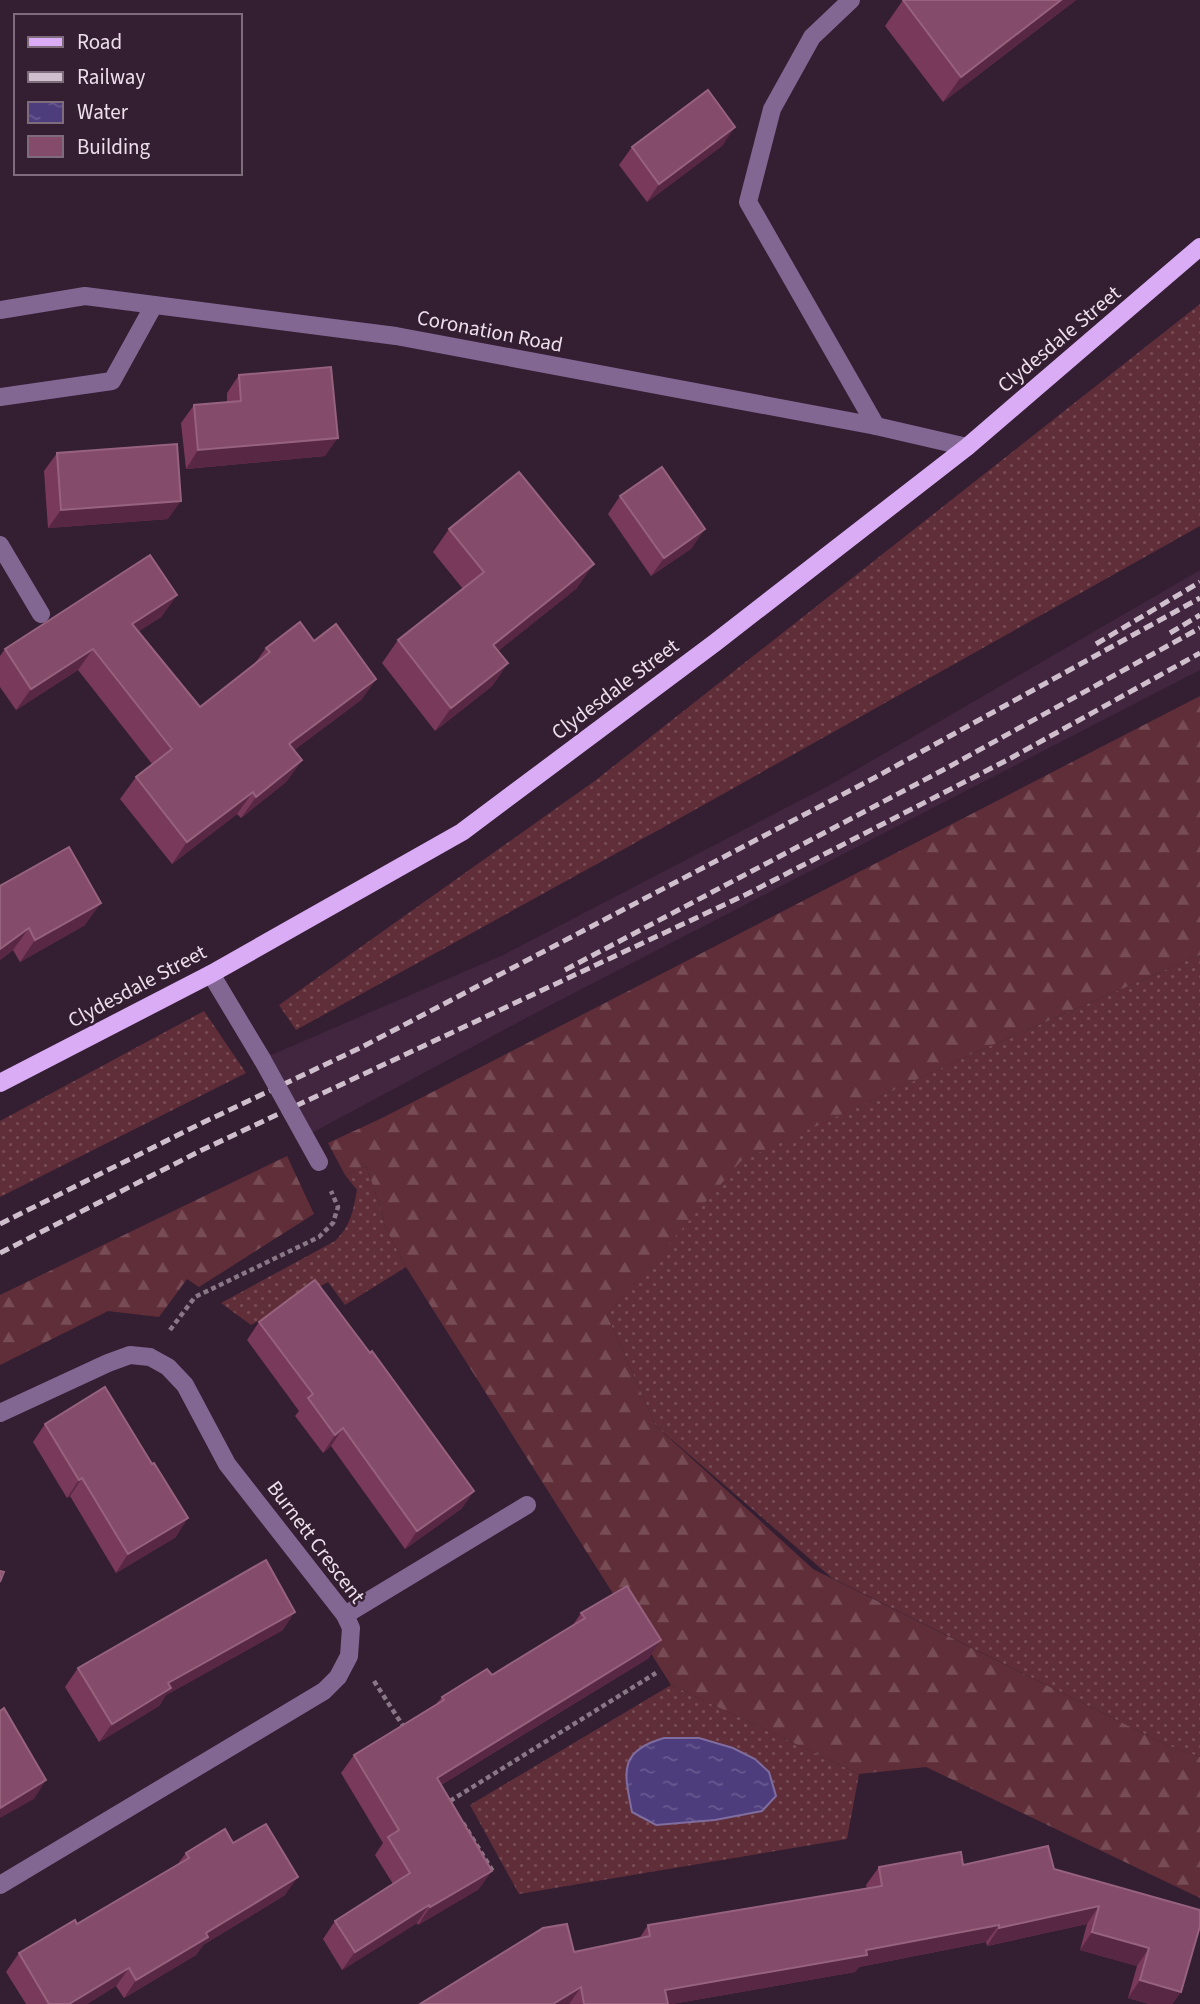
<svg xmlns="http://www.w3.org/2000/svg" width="1200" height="2004" viewBox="0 0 1200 2004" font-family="'Source Sans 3',sans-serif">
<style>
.built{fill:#42263f}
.grass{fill:url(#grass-dots)}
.forest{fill:url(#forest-firs)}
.water{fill:url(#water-ripples);stroke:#7e6d9e;stroke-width:2}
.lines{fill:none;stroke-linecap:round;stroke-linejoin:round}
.path{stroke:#897687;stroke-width:4.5;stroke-dasharray:5 3.5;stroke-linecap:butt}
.minor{stroke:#826793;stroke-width:18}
.major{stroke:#d9acf5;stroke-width:18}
.rail{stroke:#cfbfcd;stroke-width:5;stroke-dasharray:10 5;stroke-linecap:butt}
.minor-bridge{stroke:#826793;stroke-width:18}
.wall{fill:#79395b}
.shaded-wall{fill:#582744}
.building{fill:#854b6a;stroke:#96627e;stroke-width:2}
.labels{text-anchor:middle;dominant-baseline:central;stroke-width:5;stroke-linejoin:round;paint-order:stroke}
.street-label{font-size:21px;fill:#eddeeb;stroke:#341e32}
</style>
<defs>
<pattern id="grass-dots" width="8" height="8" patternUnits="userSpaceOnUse" patternTransform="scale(1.75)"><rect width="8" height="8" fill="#602e38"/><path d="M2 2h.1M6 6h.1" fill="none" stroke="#774c55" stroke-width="1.8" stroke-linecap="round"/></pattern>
<pattern id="forest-firs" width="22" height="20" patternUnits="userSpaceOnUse" patternTransform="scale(1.75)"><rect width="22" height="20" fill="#602e38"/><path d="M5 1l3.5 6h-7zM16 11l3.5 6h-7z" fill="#774c55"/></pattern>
<pattern id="water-ripples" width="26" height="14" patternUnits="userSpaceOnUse" patternTransform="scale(1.75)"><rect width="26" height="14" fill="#4e3d7d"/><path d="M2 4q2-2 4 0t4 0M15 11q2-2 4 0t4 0" fill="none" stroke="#685990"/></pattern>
</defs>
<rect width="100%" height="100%" fill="#341e32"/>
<!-- built -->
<path class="built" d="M 1200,570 L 1200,670 L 545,1008 L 306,1136 L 262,1059 L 503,955 L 830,785 Z"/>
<!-- grass -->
<g class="grass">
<path d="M 1200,304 L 1200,526 L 673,822 L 296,1030 L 279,1005 L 596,780 Z"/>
<path d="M 1200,955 L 1200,1757 L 1169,1746 L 832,1578 L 656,1426 L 607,1315 L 740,1161 L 974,1053 Z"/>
<path d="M 204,1011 L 246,1073 L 0,1197 L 0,1121 Z"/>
<path d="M 366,1166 L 382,1211 L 385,1227 L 406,1267 L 345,1305 L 328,1282 L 251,1325 L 221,1303 L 335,1241 C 351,1226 353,1211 357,1190 L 345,1175 Z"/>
<path d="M 671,1685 L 859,1774 L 847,1839 L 519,1894 L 470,1805 Z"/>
</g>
<!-- forest -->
<g class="forest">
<path d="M 1200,696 L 1200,955 L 974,1053 L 741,1161 L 607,1315 L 656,1426 L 813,1569 L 1169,1746 L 1200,1757 L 1200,1898 L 926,1767 L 859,1774 L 671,1685 L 406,1267 L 385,1227 L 382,1211 L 366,1166 L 345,1175 L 328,1143 L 382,1118 Z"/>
<path d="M 287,1156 L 314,1214 L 199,1287 L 187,1279 L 159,1317 L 108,1311 L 0,1365 L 0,1295 Z"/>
</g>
<!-- water -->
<path class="water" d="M 664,1738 L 699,1738 L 733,1748 L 755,1759 L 769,1772 L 776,1796 L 762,1811 L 715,1820 L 656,1825 L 632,1812 C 624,1772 618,1751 664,1738 Z"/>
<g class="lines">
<!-- path -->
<g class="path">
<path d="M 170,1330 L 195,1297 L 319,1237 L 333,1223 L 338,1207 L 331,1191"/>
<path d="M 374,1681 L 405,1729"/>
<path d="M 450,1801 L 656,1673"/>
<path d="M 463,1823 L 494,1873"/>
</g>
<!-- minor -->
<g class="minor">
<path d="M 851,0 L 812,37 L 772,109 L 748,202 L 876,426"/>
<path d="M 0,310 L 85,296 L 396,336 L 876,426 L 967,447"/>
<path d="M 0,397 L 112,381 L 154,305"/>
<path d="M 0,545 L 41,614"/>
<path d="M 211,974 L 262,1059"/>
<path d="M 0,1413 L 108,1363 L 130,1355 L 150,1357 L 168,1367 L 185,1385 L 227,1464 L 345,1615 L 351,1628 L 349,1656 L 338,1677 L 324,1691 L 0,1885"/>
<path d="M 345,1615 L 527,1505"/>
</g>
<!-- major -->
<path class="major" d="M 0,1083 L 211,974 L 462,832 L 716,642 L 967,447 L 1200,247"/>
<!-- rail -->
<g class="rail">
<path d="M 1170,633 L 1200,615"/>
<path d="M 1096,644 L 1200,582"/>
<path d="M 565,970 L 943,770 L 1200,628"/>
<path d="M 0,1224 L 202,1123 L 360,1048 L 874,778 L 1200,598"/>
<path d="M 0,1253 L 202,1150 L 747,894 L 1011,758 L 1200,653"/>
</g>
<!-- minor-bridge -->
<path class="minor-bridge" d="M 262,1059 L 319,1162"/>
</g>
<!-- wall -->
<g class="wall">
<path d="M 903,0 L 1076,0 L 943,102 L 885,26 Z"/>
<path d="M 723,145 L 647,202 L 619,165 L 632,147 Z"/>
<path d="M 239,375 L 325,456 L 186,469 L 181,423 L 194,405 L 227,402 L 227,393 Z"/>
<path d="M 57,453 L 168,519 L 48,528 L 44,471 Z"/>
<path d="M 620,496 L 692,548 L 651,576 L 608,514 Z"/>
<path d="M 449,529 L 577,588 L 498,651 L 508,663 L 492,686 L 435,731 L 382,663 L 398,640 L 463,589 L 433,552 Z"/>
<path d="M 177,595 L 161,617 L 139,631 L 200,707 L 255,663 L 266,648 L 314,641 L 376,679 L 361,700 L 294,750 L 302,760 L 286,782 L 241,818 L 237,814 L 172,864 L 120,799 L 136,777 L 152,764 L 78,670 L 16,710 L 0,687 L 0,656 L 5,649 Z"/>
<path d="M 0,886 L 85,925 L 20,962 L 13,950 L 0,960 Z"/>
<path d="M 259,1322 L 474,1491 L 461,1509 L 405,1549 L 331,1446 L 323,1453 L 295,1416 L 299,1411 L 247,1340 Z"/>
<path d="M 45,1424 L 176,1537 L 116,1573 L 70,1496 L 67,1498 L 33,1442 Z"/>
<path d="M 581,1613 L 649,1658 L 441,1785 L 479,1889 L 418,1925 L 417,1923 L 342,1970 L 323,1939 L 335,1921 L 393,1884 L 375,1855 L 383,1843 L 341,1773 L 354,1755 L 436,1704 L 442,1697 L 492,1675 L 573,1625 Z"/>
<path d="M 283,1630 L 166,1695 L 159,1706 L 99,1742 L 65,1687 L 78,1668 Z"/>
<path d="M 233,1843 L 285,1895 L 203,1945 L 196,1955 L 124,1998 L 116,1986 L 87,2004 L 26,2004 L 6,1972 L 19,1953 L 77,1924 L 177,1865 L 186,1853 Z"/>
<path d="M 963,1865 L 1054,1869 L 1200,1910 L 1181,1992 L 1172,2004 L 1149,2004 L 1128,1998 L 1137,1966 L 1080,1950 L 1087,1924 L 987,1946 L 986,1942 L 859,1967 L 855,1972 L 672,2004 L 420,2004 L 574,1952 L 639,1939 L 648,1925 L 867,1889 L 866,1885 L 879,1867 Z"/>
</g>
<!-- shaded-wall -->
<g class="shaded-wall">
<path d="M 1061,0 L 1076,0 L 943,102 L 961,77 Z"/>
<path d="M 735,127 L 723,145 L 647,202 L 659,184 Z"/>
<path d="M 338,438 L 325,456 L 186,469 L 198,450 Z"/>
<path d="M 181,501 L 168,519 L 48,528 L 61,510 Z"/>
<path d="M 705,529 L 692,548 L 651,576 L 664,558 Z"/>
<path d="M 594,564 L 577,588 L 477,668 L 493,645 Z"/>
<path d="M 177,595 L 161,617 L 117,645 L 132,624 Z"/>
<path d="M 93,649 L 78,670 L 16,710 L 31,689 Z"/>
<path d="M 508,663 L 492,686 L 435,731 L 451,708 Z"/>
<path d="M 376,679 L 361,700 L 273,766 L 289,744 Z"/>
<path d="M 302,760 L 286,782 L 241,818 L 256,797 Z"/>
<path d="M 253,792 L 237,814 L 172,864 L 187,842 Z"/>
<path d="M 101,903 L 85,925 L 20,962 L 35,940 Z"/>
<path d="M 29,928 L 13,950 L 0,960 L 0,949 Z"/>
<path d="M 343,1428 L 331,1446 L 323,1453 L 335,1435 Z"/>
<path d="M 82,1478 L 70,1496 L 67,1498 L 79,1480 Z"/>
<path d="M 474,1491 L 461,1509 L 405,1549 L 417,1531 Z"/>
<path d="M 188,1518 L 176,1537 L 116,1573 L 128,1554 Z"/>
<path d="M 295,1612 L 283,1630 L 166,1695 L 159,1706 L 99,1742 L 112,1724 L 168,1683 Z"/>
<path d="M 661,1640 L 649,1658 L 424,1795 L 437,1778 Z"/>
<path d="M 46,1780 L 34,1799 L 0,1818 L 0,1808 Z"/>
<path d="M 492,1871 L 479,1889 L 418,1925 L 430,1907 Z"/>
<path d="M 298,1877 L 285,1895 L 203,1945 L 196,1955 L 124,1998 L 136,1980 L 206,1933 Z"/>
<path d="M 429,1905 L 417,1923 L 342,1970 L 355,1952 Z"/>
<path d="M 1099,1906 L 1087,1924 L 987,1946 L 999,1928 Z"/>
<path d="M 999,1925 L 986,1942 L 859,1967 L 855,1972 L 672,2004 L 655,2004 L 665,1990 Z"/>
<path d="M 1092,1932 L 1149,1948 L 1137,1966 L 1080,1950 Z"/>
<path d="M 129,1968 L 116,1986 L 87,2004 L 69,2004 Z"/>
<path d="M 1140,1980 L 1181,1992 L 1172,2004 L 1149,2004 L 1128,1998 Z"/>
<path d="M 581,1987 L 569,2004 L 553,2004 Z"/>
</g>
<!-- building -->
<g class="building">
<path d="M 903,0 L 1061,0 L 961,77 Z"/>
<path d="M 708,90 L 735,127 L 659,184 L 632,147 Z"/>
<path d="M 331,367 L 338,438 L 198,450 L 194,405 L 241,401 L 239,375 Z"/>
<path d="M 177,444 L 181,501 L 61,510 L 57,453 Z"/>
<path d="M 662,467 L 705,529 L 664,558 L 620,496 Z"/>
<path d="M 519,472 L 594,564 L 493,645 L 508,663 L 451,708 L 398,640 L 484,572 L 449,529 Z"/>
<path d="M 150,555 L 177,595 L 132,624 L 200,707 L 270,652 L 266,648 L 300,622 L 314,641 L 336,624 L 376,679 L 289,744 L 302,760 L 256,797 L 253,792 L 187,842 L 136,777 L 172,749 L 93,649 L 31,689 L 5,649 Z"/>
<path d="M 69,847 L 101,903 L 35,940 L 29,928 L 0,949 L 0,886 Z"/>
<path d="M 315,1280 L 370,1353 L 372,1351 L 474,1491 L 417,1531 L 343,1428 L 335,1435 L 308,1398 L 313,1394 L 259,1322 Z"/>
<path d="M 105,1387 L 152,1464 L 154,1463 L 188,1518 L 128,1554 L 82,1478 L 79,1480 L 45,1424 Z"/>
<path d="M 266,1560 L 295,1612 L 168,1683 L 171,1688 L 112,1724 L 78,1668 Z"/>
<path d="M 0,1571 L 4,1572 L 0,1582 Z"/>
<path d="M 627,1586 L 661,1640 L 437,1778 L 492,1871 L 430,1907 L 429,1905 L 355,1952 L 335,1921 L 410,1873 L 388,1837 L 399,1830 L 354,1755 L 444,1700 L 442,1697 L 487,1669 L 492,1675 L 585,1618 L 581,1613 Z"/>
<path d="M 4,1708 L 46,1780 L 0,1808 L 0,1711 Z"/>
<path d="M 266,1824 L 298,1877 L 206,1933 L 208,1937 L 136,1980 L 129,1968 L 69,2004 L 49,2004 L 19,1953 L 75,1920 L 77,1924 L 189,1858 L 186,1853 L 225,1829 L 233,1843 Z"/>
<path d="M 1048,1846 L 1054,1869 L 1200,1910 L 1200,1926 L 1181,1992 L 1140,1980 L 1149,1948 L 1092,1932 L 1099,1906 L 999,1928 L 999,1925 L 866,1950 L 867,1955 L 665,1990 L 668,2004 L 584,2004 L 581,1987 L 553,2004 L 420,2004 L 543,1928 L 567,1924 L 574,1952 L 650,1936 L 648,1925 L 882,1886 L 879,1867 L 961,1852 L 963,1865 Z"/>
</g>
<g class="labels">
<!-- street labels -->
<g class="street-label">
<text transform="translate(490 331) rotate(11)">Coronation Road</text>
<text transform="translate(1059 339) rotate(-40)">Clydesdale Street</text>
<text transform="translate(615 689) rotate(-37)">Clydesdale Street</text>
<text transform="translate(137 986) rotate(-28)">Clydesdale Street</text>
<text transform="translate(316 1542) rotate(53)">Burnett Crescent</text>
</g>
</g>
<!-- legend -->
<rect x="14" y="14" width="228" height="161" fill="#341e32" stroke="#7e6b7c" stroke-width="2"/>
<rect x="28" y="37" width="35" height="10" fill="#d9acf5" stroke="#7e6b7c" stroke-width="2"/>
<text x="77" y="49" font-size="21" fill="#eddeeb">Road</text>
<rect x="28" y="72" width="35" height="10" fill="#cfbfcd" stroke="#7e6b7c" stroke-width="2"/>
<text x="77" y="84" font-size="21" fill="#eddeeb">Railway</text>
<rect x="28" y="102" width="35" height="21" fill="url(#water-ripples)" stroke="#7e6b7c" stroke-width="2"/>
<text x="77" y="119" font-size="21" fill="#eddeeb">Water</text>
<rect x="28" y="136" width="35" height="21" fill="#854b6a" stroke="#7e6b7c" stroke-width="2"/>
<text x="77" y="154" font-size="21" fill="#eddeeb">Building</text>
</svg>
